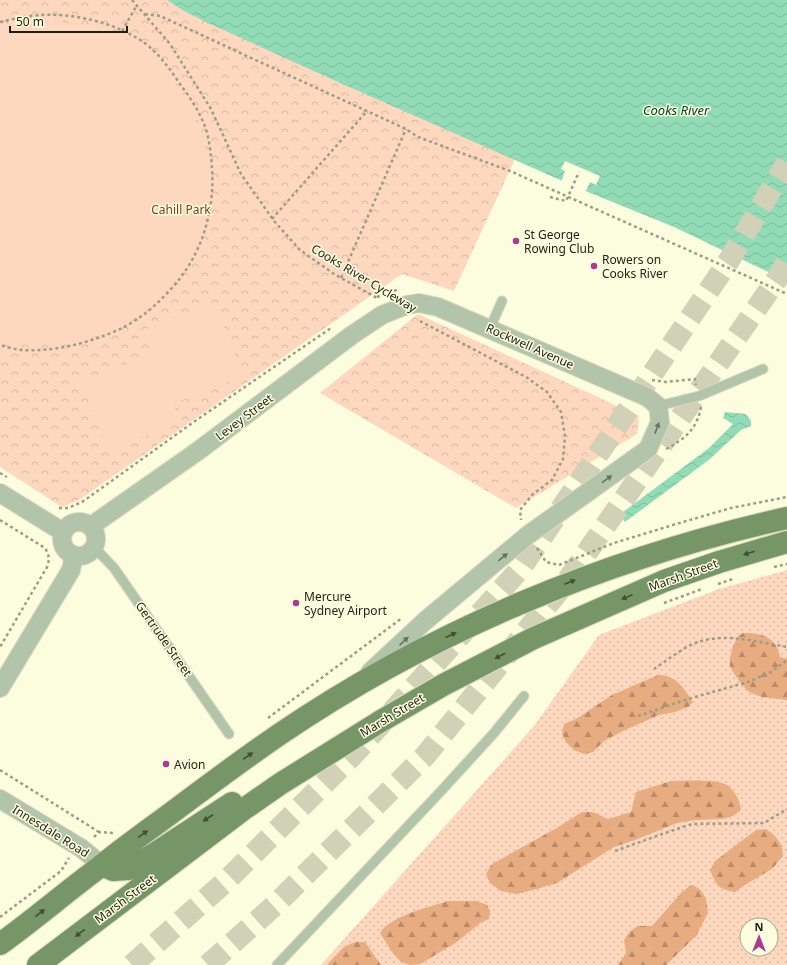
<svg xmlns="http://www.w3.org/2000/svg" width="787" height="965" viewBox="0 0 787 965" font-family="'Noto Sans',sans-serif">
<style>
.grass{fill:url(#grass-dots);fill-rule:evenodd}
.forest{fill:url(#forest-firs)}
.park{fill:url(#park-crowns)}
.pitch{fill:#fdd8be}
.water{fill:url(#water-waves)}
.pier{fill:#fcfdde}
.lines{fill:none;stroke-linecap:round;stroke-linejoin:round}
.motorway-tunnel{stroke:#d0d1b6;stroke-width:22;stroke-dasharray:22 11;stroke-linecap:butt}
.service-casing{stroke:#d9d9be;stroke-width:11}
.minor-casing{stroke:#d9d9be;stroke-width:20}
.primary-casing{stroke:#d9d9be;stroke-width:24}
.path{stroke:#9c9d86;stroke-width:2.5;stroke-dasharray:3 3;stroke-linecap:butt}
.service{stroke:#b2c4aa;stroke-width:9}
.minor{stroke:#b2c4aa;stroke-width:18}
.primary{stroke:#769667;stroke-width:22}
.oneway{fill:#68725f}
.oneway2{fill:#424f35}
.poi-dot{fill:#ab3893;stroke:#fcfdde;stroke-width:1.5}
.labels{text-anchor:middle;dominant-baseline:central;stroke-width:3;stroke-linejoin:round;paint-order:stroke}
.park-label{font-size:12px;fill:#794110;stroke:#fcfdde}
.poi-label{font-size:12px;fill:#1f1f14;stroke:#fcfdde;text-anchor:start}
.street-label{font-size:12px;fill:#1f1f14;stroke:#fcfdde}
.water-label{font-size:13px;font-style:italic;fill:#004029;stroke:#fcfdde}
</style>
<defs>
<pattern id="grass-dots" width="8" height="8" patternUnits="userSpaceOnUse"><rect width="8" height="8" fill="#fdd8be"/><path d="M2 2h.1M6 6h.1" fill="none" stroke="#d8b9a2" stroke-width="1.8" stroke-linecap="round"/></pattern>
<pattern id="forest-firs" width="22" height="20" patternUnits="userSpaceOnUse"><rect width="22" height="20" fill="#e8ac81"/><path d="M5 1l3.5 6h-7zM16 11l3.5 6h-7z" fill="#bb8b68"/></pattern>
<pattern id="park-crowns" width="20" height="18" patternUnits="userSpaceOnUse"><rect width="20" height="18" fill="#fdd8be"/><path d="M2 6a3 3 0 1 1 6 0M12 15a3 3 0 1 1 6 0" fill="none" stroke="#d8b9a2"/></pattern>
<pattern id="water-waves" width="16" height="10" patternUnits="userSpaceOnUse"><rect width="16" height="10" fill="#91dcb7"/><path d="M0 5q4-4 8 0t8 0" fill="none" stroke="#7dbc9c"/></pattern>
</defs>
<rect width="100%" height="100%" fill="#fcfdde"/>
<!-- grass -->
<path class="grass" d="M 787,570 L 787,965 L 321,965 L 534,726 L 599,635 L 719,589 ZM 747,925 L 771,925 L 771,949 L 747,949 Z"/>
<!-- forest -->
<g class="forest">
<path d="M 743,633 C 761,633 776,636 780,657 L 787,659 L 787,700 C 774,698 760,699 748,691 C 745,689 731,670 730,666 C 729,657 734,637 743,633 Z"/>
<path d="M 658,675 C 676,675 684,688 693,702 L 688,707 L 675,712 L 659,715 L 625,730 L 604,741 L 593,752 L 584,754 L 574,750 L 566,742 L 562,734 L 564,724 L 576,719 L 612,695 Z"/>
<path d="M 671,781 C 684,781 714,779 725,784 C 734,789 740,800 741,810 L 733,816 L 723,819 L 695,820 L 677,823 L 635,840 L 614,847 L 557,883 L 537,889 L 516,894 L 501,891 L 490,883 L 486,874 L 492,864 L 555,829 L 582,812 L 593,812 L 608,819 L 631,812 L 636,792 Z"/>
<path d="M 766,829 C 777,836 783,844 783,856 L 772,869 L 748,883 L 735,892 C 718,889 716,885 710,870 L 715,861 L 756,830 Z"/>
<path d="M 691,885 C 705,889 707,900 708,913 L 696,936 L 666,965 L 618,965 L 626,953 L 624,940 L 630,931 L 638,926 L 652,926 L 681,893 Z"/>
<path d="M 448,901 L 477,901 L 487,905 L 490,911 L 489,919 L 480,923 L 457,942 L 420,964 L 410,965 L 401,962 L 392,952 L 380,933 C 390,916 429,907 448,901 Z"/>
<path d="M 355,942 L 365,942 L 381,965 L 327,965 L 344,947 Z"/>
</g>
<!-- park -->
<g class="park">
<path d="M 0,0 L 167,0 L 182,10 L 340,83 L 515,159 L 454,291 L 402,274 L 79,500 L 62,507 L 0,467 Z"/>
<path d="M 418,314 L 639,416 L 637,434 L 516,508 L 320,393 Z"/>
</g>
<!-- pitch -->
<g class="pitch">
<path d="M 48,21 C 78,23 109,28 134,44 C 194,83 225,165 201,233 C 171,318 87,360 0,337 L 0,28 L 24,22 Z"/>
<path d="M 214,302 L 244,375 L 173,404 L 180,422 L 108,451 L 81,382 L 152,353 L 142,331 Z"/>
</g>
<!-- water -->
<g class="water">
<path d="M 167,0 L 787,0 L 787,281 L 674,227 L 583,190 L 340,83 L 208,23 L 182,10 Z"/>
<path d="M 725,412 L 746,414 L 751,421 L 751,426 L 741,430 L 710,459 L 625,522 L 619,515 L 709,448 L 733,424 L 723,418 Z"/>
</g>
<!-- pier -->
<path class="pier" d="M 565,161 L 600,176 L 596,185 L 590,182 L 585,193 L 561,182 L 565,171 L 561,169 Z"/>
<g class="lines">
<!-- motorway-tunnel -->
<g class="motorway-tunnel">
<path d="M 132,965 L 225,882 L 354,754 L 521,568 L 728,262 L 787,163"/>
<path d="M 208,965 L 275,905 L 425,756 L 567,581 L 777,279 L 787,262"/>
</g>
<!-- service casing -->
<g class="service-casing">
<g id="service">
<path d="M 490,328 L 502,301"/>
<path d="M 658,406 L 699,396 L 763,369"/>
<path d="M 94,547 L 114,568 L 229,734"/>
<path d="M 277,965 L 442,790 L 494,733 L 524,696"/>
</g>
</g>
<!-- minor casing -->
<g class="minor-casing">
<g id="minor">
<path d="M 0,493 L 63,532"/>
<circle cx="79" cy="539" r="17"/>
<path d="M 91,526 L 198,451 L 352,335 L 382,315 L 407,305 L 419,303 L 438,307 L 647,397 L 658,406 L 660,422 L 648,449 L 528,535 L 425,621 L 370,672"/>
<path d="M 0,688 L 71,570 L 74,555"/>
<path d="M 0,799 L 81,848 L 102,865"/>
</g>
</g>
<!-- primary casing -->
<g class="primary-casing">
<g id="primary">
<path d="M 102,865 L 113,870 L 129,869 L 154,854 L 232,803"/>
<path d="M 0,944 C 35,919 67,891 101,866 C 123,848 147,831 170,814 C 206,787 242,760 280,734 C 433,630 607,558 787,518"/>
<path d="M 38,965 L 244,809 L 280,784 L 381,721 L 443,685 L 534,638 L 664,581 L 719,562 L 787,542"/>
</g>
</g>
<!-- path -->
<g class="path">
<path d="M 132,0 L 170,44 L 211,109 L 241,174 L 274,221 L 300,250 L 334,274 L 377,298"/>
<path d="M 145,14 L 160,16 L 406,129 L 418,137 L 510,171 L 787,294"/>
<path d="M 0,22 C 13,19 26,16 40,15 C 75,13 117,23 146,44 C 160,55 170,69 180,84 C 189,96 198,109 204,124 C 208,134 210,146 211,157 C 217,205 204,253 171,289 C 152,310 133,325 106,335 C 80,345 49,352 21,350 C 14,349 7,347 0,345"/>
<path d="M 122,31 L 137,5"/>
<path d="M 550,197 L 566,201 L 579,172"/>
<path d="M 272,219 L 367,111"/>
<path d="M 341,278 L 406,129"/>
<path d="M 377,297 L 399,289"/>
<path d="M 420,321 L 526,377 L 547,392 L 561,412 L 565,436 L 563,459 L 552,480 L 533,494 L 520,510 L 521,520"/>
<path d="M 652,380 L 666,382 L 695,379 L 696,385"/>
<path d="M 666,449 C 685,439 697,429 701,407"/>
<path d="M 0,473 L 7,477"/>
<path d="M 59,508 L 68,508 L 82,502 L 198,419 L 331,328"/>
<path d="M 0,520 L 45,548 C 49,555 50,559 47,567 L 0,647"/>
<path d="M 537,548 L 546,562 L 559,565 L 614,543 L 676,524 L 731,508 L 787,497"/>
<path d="M 774,567 L 787,564"/>
<path d="M 718,584 L 733,579"/>
<path d="M 664,603 L 702,589"/>
<path d="M 654,669 C 665,662 681,649 693,644 C 723,631 756,642 787,647"/>
<path d="M 638,716 L 688,699 L 748,682 L 771,672 L 787,660"/>
<path d="M 268,718 L 402,618"/>
<path d="M 0,770 L 99,832"/>
<path d="M 94,837 L 99,832 L 113,833"/>
<path d="M 615,851 L 665,833 L 692,824 L 764,823 L 787,809"/>
<path d="M 0,917 L 61,871 L 69,858"/>
</g>
<!-- service -->
<use href="#service" class="service"/>
<!-- minor -->
<use href="#minor" class="minor"/>
<!-- primary -->
<use href="#primary" class="primary"/>
</g>
<!-- one-way arrows -->
<defs><path id="oneway-solid" d="M-6-.8H1V-3.2L6.5 0L1 3.2V.8H-6Z"/></defs>
<g class="oneway">
<use href="#oneway-solid" transform="translate(657 428) rotate(-70)"/>
<use href="#oneway-solid" transform="translate(607 479) rotate(-36)"/>
<use href="#oneway-solid" transform="translate(503 557) rotate(-39)"/>
<use href="#oneway-solid" transform="translate(404 641) rotate(-43)"/>
</g>
<g class="oneway2">
<use href="#oneway-solid" transform="translate(749 553) rotate(163)"/>
<use href="#oneway-solid" transform="translate(570 582) rotate(-23)"/>
<use href="#oneway-solid" transform="translate(627 597) rotate(157)"/>
<use href="#oneway-solid" transform="translate(451 635) rotate(-25)"/>
<use href="#oneway-solid" transform="translate(500 656) rotate(152)"/>
<use href="#oneway-solid" transform="translate(248 756) rotate(-35)"/>
<use href="#oneway-solid" transform="translate(208 818) rotate(147)"/>
<use href="#oneway-solid" transform="translate(143 834) rotate(-36)"/>
<use href="#oneway-solid" transform="translate(40 913) rotate(-38)"/>
<use href="#oneway-solid" transform="translate(80 933) rotate(143)"/>
</g>
<!-- markers -->
<g class="poi-dot">
<circle cx="516" cy="241" r="4"/>
<circle cx="594" cy="266" r="4"/>
<circle cx="296" cy="603" r="4"/>
<circle cx="166" cy="764" r="4"/>
</g>
<g class="labels">
<!-- park labels -->
<g class="park-label">
<text x="181" y="209">Cahill Park</text>
</g>
<!-- poi labels -->
<g class="poi-label">
<text x="524" y="234">St George<tspan x="524" dy="14">Rowing Club</tspan></text>
<text x="602" y="259">Rowers on<tspan x="602" dy="14">Cooks River</tspan></text>
<text x="304" y="596">Mercure<tspan x="304" dy="14">Sydney Airport</tspan></text>
<text x="174" y="764">Avion</text>
</g>
<!-- street labels -->
<g class="street-label">
<text transform="translate(364 278) rotate(31)">Cooks River Cycleway</text>
<text transform="translate(530 346) rotate(24)">Rockwell Avenue</text>
<text transform="translate(244 417) rotate(-37)">Levey Street</text>
<text transform="translate(683 575) rotate(-20)">Marsh Street</text>
<text transform="translate(164 639) rotate(55)">Gertrude Street</text>
<text transform="translate(392 715) rotate(-31)">Marsh Street</text>
<text transform="translate(51 831) rotate(32)">Innesdale Road</text>
<text transform="translate(125 899) rotate(-37)">Marsh Street</text>
</g>
<!-- water labels -->
<g class="water-label">
<text x="676" y="110">Cooks River</text>
</g>
</g>
<!-- north arrow -->
<g transform="translate(759 937)"><circle r="19" fill="#fcfdde" stroke="#a4a48d"/>
<path d="M0-3L7 15L0 10L-7 15Z" fill="#ab3893"/>
<text y="-6" font-size="11" font-weight="bold" text-anchor="middle" fill="#1f1f14">N</text>
</g>
<!-- scale -->
<path d="M10 26v6h117v-6" fill="none" stroke="#1f1f14" stroke-width="2"/>
<text x="16" y="26" font-size="12" fill="#1f1f14" stroke="#fcfdde" stroke-width="3" paint-order="stroke">50 m</text>
</svg>
